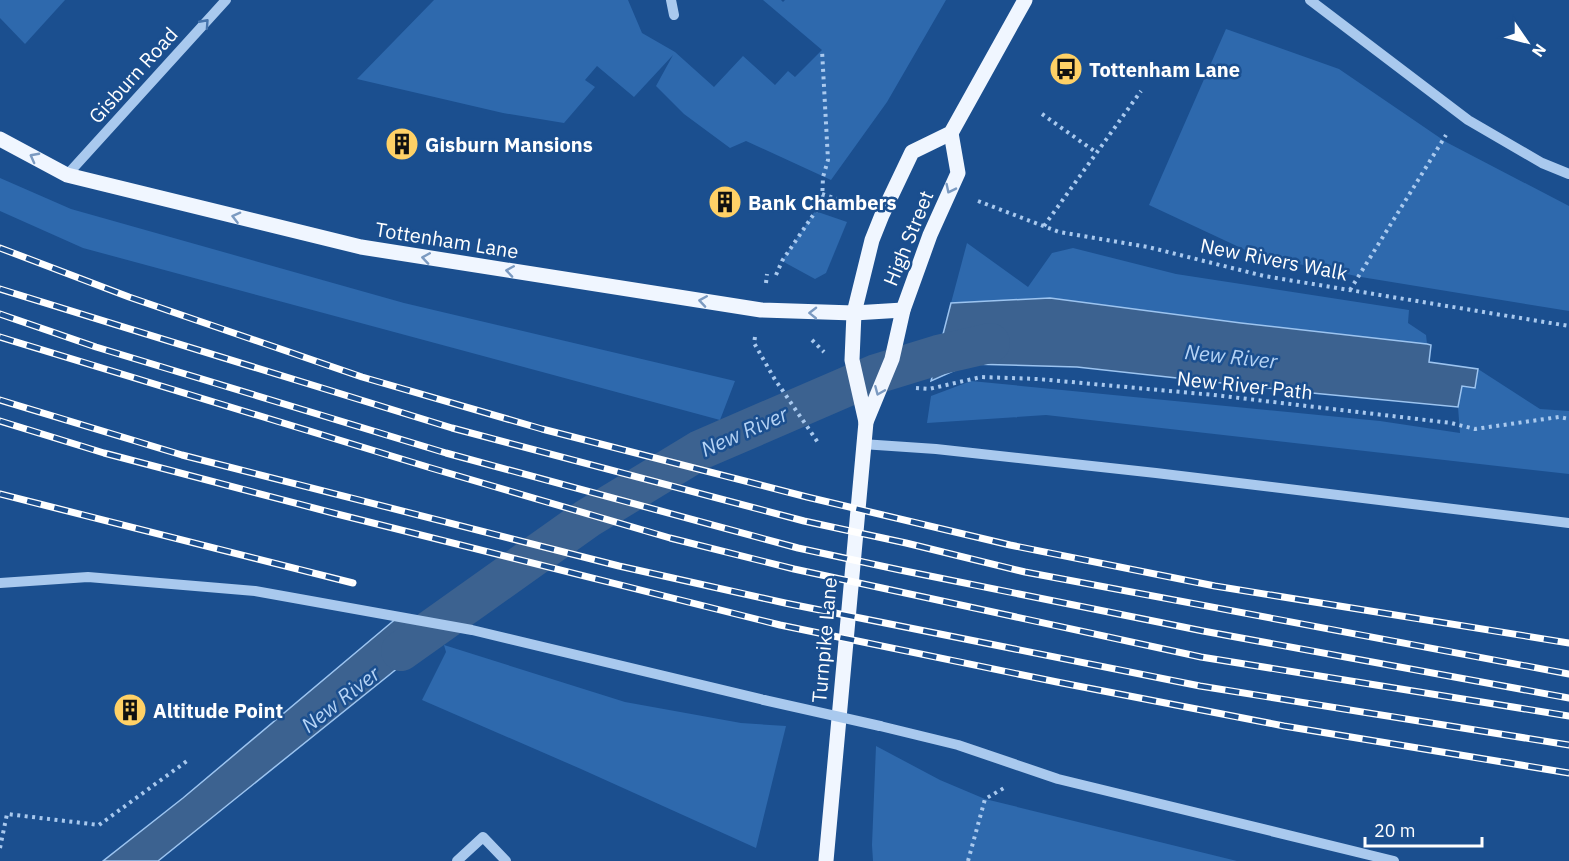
<svg xmlns="http://www.w3.org/2000/svg" width="1569" height="861" viewBox="0 0 1569 861" font-family="'IBM Plex Sans',sans-serif">
<style>
.green{fill:#2e69ad}
.water{fill:#3c6290;stroke:#9cc4f0;stroke-width:1.5}
.lines{fill:none;stroke-linecap:round;stroke-linejoin:round}
.canal{stroke:#3c6290;stroke-width:40}
.path{stroke:#a9c9ee;stroke-width:4;stroke-dasharray:3 4.5;stroke-linecap:butt}
.minor{stroke:#a9c9ee;stroke-width:10}
.major{stroke:#f0f6ff;stroke-width:15}
.rail-casing{stroke:#fff;stroke-width:7}
.rail{stroke:#1b4f8f;stroke-width:4.5;stroke-dasharray:14;stroke-linecap:butt}
.minor-bridge{stroke:#a9c9ee;stroke-width:10}
.oneway{stroke:#4674ac}
.oneway2{stroke:#7b9ac1}
.labels{text-anchor:middle;dominant-baseline:central;stroke-width:5;stroke-linejoin:round;paint-order:stroke}
.poi-label{font-size:20px;font-weight:bold;fill:#fff;stroke:#1b4f8f;text-anchor:start}
.street-label{font-size:20px;fill:#fff;stroke:#1b4f8f}
.water-label{font-size:21px;font-style:italic;fill:#b5d3f5;stroke:#1b4f8f}
</style>
<rect width="100%" height="100%" fill="#1b4f8f"/>
<!-- green -->
<g class="green">
<path d="M 0,0 L 65,0 L 25,44 L 0,18 Z"/>
<path d="M 434,0 L 628,0 L 642,33 L 675,52 L 714,87 L 743,56 L 775,85 L 788,71 L 795,77 L 822,50 L 763,0 L 781,0 L 783,2 L 785,0 L 946,0 L 887,102 L 831,180 L 746,141 L 730,148 L 684,114 L 656,86 L 673,55 L 634,97 L 597,66 L 585,80 L 595,87 L 564,123 L 503,113 L 357,79 Z"/>
<path d="M 1226,29 L 1339,69 L 1446,142 L 1569,206 L 1569,311 L 1361,277 L 1256,255 L 1149,205 Z"/>
<path d="M 0,178 L 71,209 L 404,303 L 735,381 L 720,420 L 83,248 L 0,211 Z"/>
<path d="M 815,211 L 847,222 L 826,273 L 815,279 L 782,261 Z"/>
<path d="M 967,243 L 1028,287 L 1052,253 L 1073,248 L 1176,274 L 1409,310 L 1408,323 L 1426,335 L 1427,344 L 1241,323 L 1050,298 L 951,303 Z"/>
<path d="M 1478,369 L 1540,409 L 1569,411 L 1569,474 L 1046,415 L 927,423 L 931,396 L 971,381 L 1380,421 L 1460,433 L 1458,407 L 1462,386 L 1475,388 Z"/>
<path d="M 444,645 L 625,702 L 741,723 L 786,726 L 756,848 L 581,769 L 422,700 L 446,652 Z"/>
<path d="M 876,746 L 940,780 L 985,799 L 1237,861 L 873,861 L 872,845 Z"/>
</g>
<!-- water -->
<g class="water">
<path d="M 1050,298 L 1241,323 L 1427,344 L 1431,345 L 1429,362 L 1478,369 L 1475,388 L 1462,386 L 1458,407 L 1312,393 L 1077,367 L 969,364 L 931,381 L 951,303 Z"/>
<path d="M 398,617 L 450,626 L 158,861 L 103,861 L 183,798 Z"/>
</g>
<g class="lines">
<!-- canal -->
<path class="canal" d="M 401,651 L 588,518 L 700,450 L 876,374 L 938,355 L 990,343"/>
<!-- path -->
<g class="path">
<path d="M 1042,114 L 1097,153"/>
<path d="M 822,194 L 858,206"/>
<path d="M 978,201 L 1059,232 L 1148,247 L 1264,276 L 1569,326"/>
<path d="M 1044,226 L 1141,91"/>
<path d="M 776,275 L 782,261 L 822,202 L 823,177 L 828,160 L 822,50"/>
<path d="M 766,283 L 767,274"/>
<path d="M 1350,290 L 1446,135"/>
<path d="M 755,337 L 754,343 L 774,378 L 819,444"/>
<path d="M 812,340 L 824,352"/>
<path d="M 916,388 L 929,389 L 981,377 L 1038,379 L 1214,395 L 1451,423 L 1475,429 L 1559,417 L 1569,419"/>
<path d="M 0,848 L 7,814 L 99,825 L 187,761"/>
<path d="M 968,861 L 985,799 L 1004,788"/>
</g>
<!-- minor -->
<g class="minor">
<path d="M 671,0 L 674,15"/>
<path d="M 1310,0 L 1468,120 L 1542,163 L 1569,174"/>
<path d="M 67,175 L 226,0"/>
<path d="M 862,444 L 936,449 L 1156,473 L 1569,523"/>
<path d="M 0,583 L 88,577 L 255,591 L 472,630 L 764,700"/>
<path d="M 880,726 L 958,745 L 1058,779 L 1394,861"/>
<path d="M 457,861 L 483,837 L 506,861"/>
</g>
<!-- major -->
<g class="major">
<path d="M 0,139 L 67,175 L 361,247 L 761,310 L 854,313 L 903,310"/>
<path d="M 866,422 L 852,360 L 854,313 L 872,240 L 882,215 L 912,152 L 951,133 L 1025,0"/>
<path d="M 826,861 L 866,422 L 892,359 L 903,310 L 930,235 L 958,173 L 951,133"/>
</g>
<!-- rail casing -->
<g class="rail-casing">
<g id="rail">
<path d="M 0,248 L 129,297 L 362,377 L 542,429 L 807,497 L 1010,545 L 1215,586 L 1569,643"/>
<path d="M 0,289 L 452,428 L 804,521 L 906,543 L 1025,572 L 1569,674"/>
<path d="M 0,314 L 96,347 L 446,453 L 798,548 L 900,570 L 1203,631 L 1569,698"/>
<path d="M 0,337 L 431,468 L 670,538 L 794,569 L 1201,657 L 1569,716"/>
<path d="M 0,400 L 182,455 L 619,566 L 785,603 L 1200,686 L 1569,745"/>
<path d="M 0,421 L 104,453 L 337,514 L 780,625 L 1057,682 L 1284,726 L 1569,773"/>
<path d="M 0,494 L 353,583"/>
</g>
</g>
<!-- rail -->
<use href="#rail" class="rail"/>
<!-- minor-bridge -->
<path class="minor-bridge" d="M 764,700 L 880,726"/>
</g>
<!-- one-way arrows -->
<defs><path id="oneway-chevron" d="M-2-3.5L2.5 0L-2 3.5" fill="none" stroke-width="1.6" stroke-linecap="round" stroke-linejoin="round" transform="scale(1.5)"/></defs>
<use class="oneway" href="#oneway-chevron" transform="translate(205 23) rotate(-48)"/>
<g class="oneway2">
<use href="#oneway-chevron" transform="translate(34 157) rotate(-152)"/>
<use href="#oneway-chevron" transform="translate(950 189) rotate(116)"/>
<use href="#oneway-chevron" transform="translate(236 217) rotate(-166)"/>
<use href="#oneway-chevron" transform="translate(426 258) rotate(-171)"/>
<use href="#oneway-chevron" transform="translate(510 271) rotate(-171)"/>
<use href="#oneway-chevron" transform="translate(703 301) rotate(-171)"/>
<use href="#oneway-chevron" transform="translate(813 313) rotate(-179)"/>
<use href="#oneway-chevron" transform="translate(879 391) rotate(113)"/>
</g>
<!-- icons -->
<defs>
<g id="bus-disc" transform="scale(1.725)"><circle r="9.5" fill="#ffd166" stroke="#1b4f8f"/><path d="M-5-6H5V4H4V6H2V4H-2V6H-4V4H-5ZM-3.5-4V0h7V-4ZM-3.5 1.2v1.5H-2V1.2ZM2 1.2v1.5H3.5V1.2Z" fill="#111"/></g>
<g id="building-disc" transform="scale(1.725)"><circle r="9.5" fill="#ffd166" stroke="#1b4f8f"/><path d="M-4-6H4V6H1V3H-1V6H-4ZM-2.5-4.3h1.7v1.8h-1.7ZM.8-4.3h1.7v1.8H.8ZM-2.5-1h1.7V.8h-1.7ZM.8-1h1.7V.8H.8Z" fill="#111"/></g>
</defs>
<g fill-rule="evenodd">
<use href="#bus-disc" x="1066" y="69"/>
<use href="#building-disc" x="402" y="144"/>
<use href="#building-disc" x="725" y="202"/>
<use href="#building-disc" x="130" y="710"/>
</g>
<g class="labels">
<!-- poi labels -->
<g class="poi-label">
<text x="1089" y="69">Tottenham Lane</text>
<text x="425" y="144">Gisburn Mansions</text>
<text x="748" y="202">Bank Chambers</text>
<text x="153" y="710">Altitude Point</text>
</g>
<!-- street labels -->
<g class="street-label">
<text transform="translate(133 75) rotate(-48)">Gisburn Road</text>
<text transform="translate(908 238) rotate(-68)">High Street</text>
<text transform="translate(447 240) rotate(9)">Tottenham Lane</text>
<text transform="translate(1274 259) rotate(11)">New Rivers Walk</text>
<text transform="translate(1245 385) rotate(6)">New River Path</text>
<text transform="translate(824 640) rotate(-85)">Turnpike Lane</text>
</g>
<!-- water labels -->
<g class="water-label">
<text transform="translate(1231 356) rotate(6)">New River</text>
<text transform="translate(744 431) rotate(-24)">New River</text>
<text transform="translate(340 699) rotate(-38)">New River</text>
</g>
</g>
<!-- north arrow -->
<g transform="translate(1527 42) rotate(125)" stroke="#1b4f8f" stroke-width="4.5" paint-order="stroke">
<path d="M0-4.5L10 22L0 15L-10 22Z" fill="#ffffff"/>
<text y="-9" font-size="16" font-weight="bold" text-anchor="middle" fill="#ffffff">N</text>
</g>
<!-- scale -->
<path d="M1365 837v9h117v-9" fill="none" stroke="#ffffff" stroke-width="3"/>
<text x="1374" y="837" font-size="18" fill="#ffffff" stroke="#1b4f8f" stroke-width="4.5" paint-order="stroke">20 m</text>
</svg>
